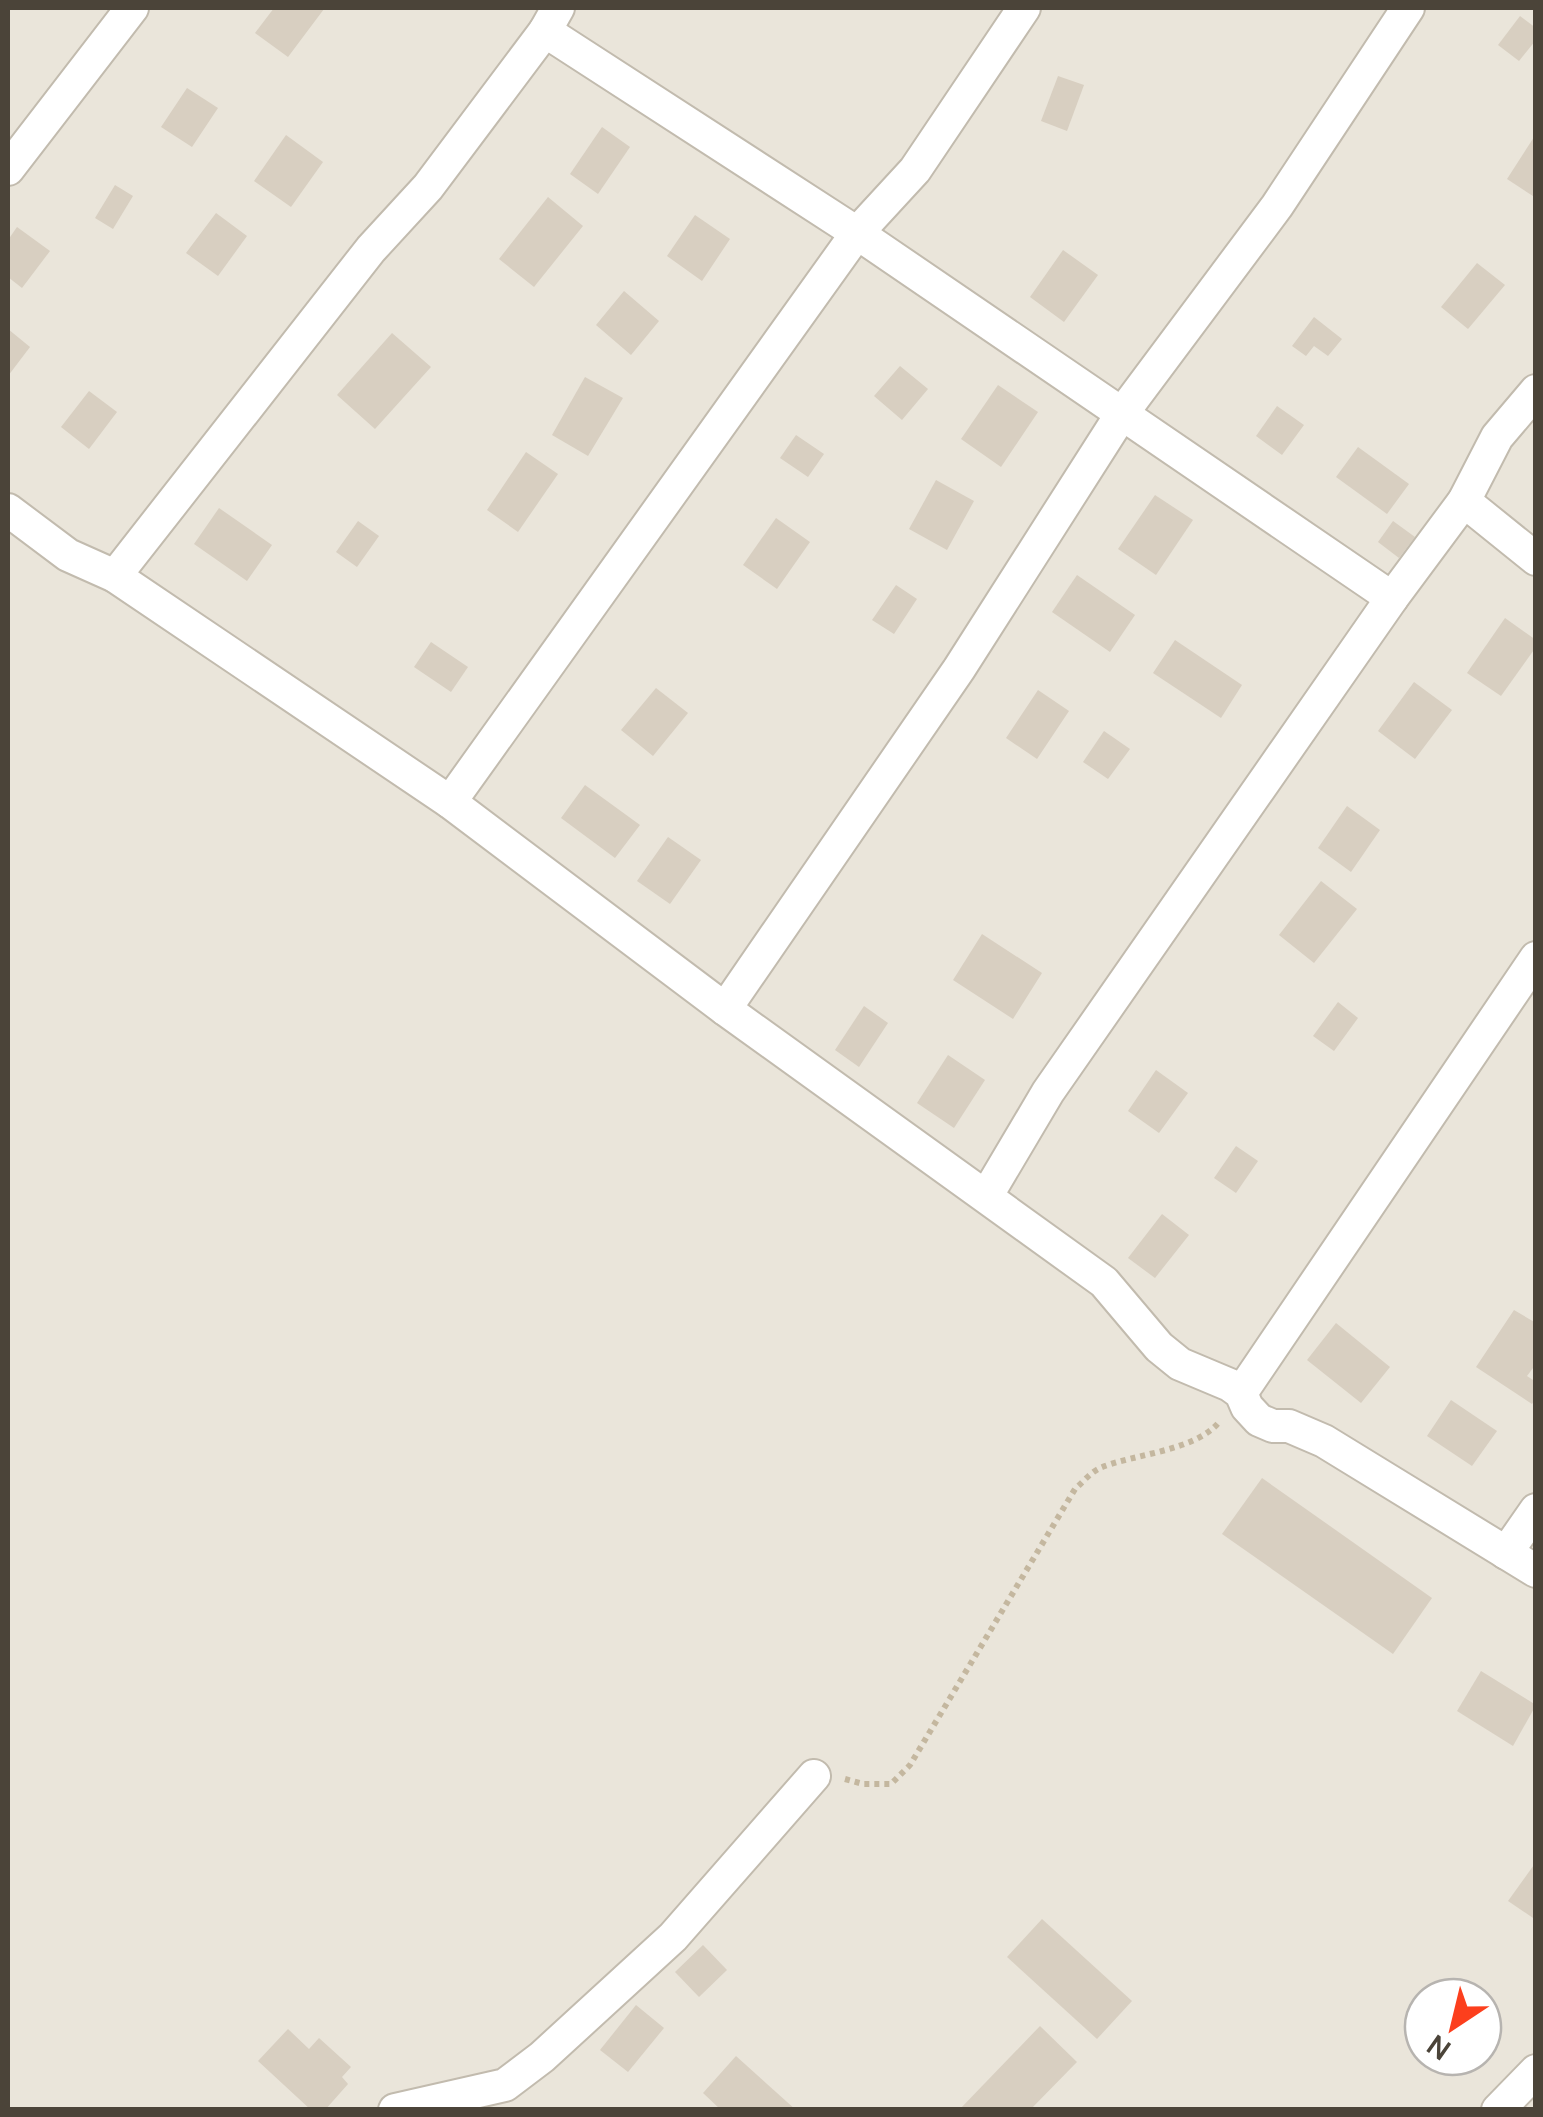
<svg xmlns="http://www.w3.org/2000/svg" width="1543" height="2117" viewBox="0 0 1543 2117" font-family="Manrope,sans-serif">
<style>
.residential{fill:#eae5da;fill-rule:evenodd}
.building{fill:#d8cfc1}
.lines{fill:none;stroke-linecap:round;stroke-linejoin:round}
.minor-casing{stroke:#c2bbae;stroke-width:36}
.path{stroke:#c4b79f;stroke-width:6;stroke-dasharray:5 5;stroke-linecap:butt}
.minor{stroke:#fff;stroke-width:32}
</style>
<rect width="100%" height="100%" fill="#f6f3ec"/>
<!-- residential -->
<path class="residential" d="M 8,8 L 1535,8 L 1535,2109 L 8,2110 ZM 1423,1997 L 1483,1997 L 1483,2057 L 1423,2057 Z"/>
<!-- building -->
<g class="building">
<path d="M 274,8 L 324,9 L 288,57 L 255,33 Z"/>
<path d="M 1520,16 L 1536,28 L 1536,40 L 1519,61 L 1498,45 Z"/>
<path d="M 1058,76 L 1084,85 L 1067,131 L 1041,121 Z"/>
<path d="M 187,88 L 218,108 L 192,147 L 161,127 Z"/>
<path d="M 602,127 L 630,147 L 598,194 L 570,174 Z"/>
<path d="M 1536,134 L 1536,198 L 1507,179 Z"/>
<path d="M 286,135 L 323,162 L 291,207 L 254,181 Z"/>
<path d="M 115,185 L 133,196 L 113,229 L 95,218 Z"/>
<path d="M 548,197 L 583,226 L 534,287 L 499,259 Z"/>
<path d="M 216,213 L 247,236 L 218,276 L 186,253 Z"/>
<path d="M 695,215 L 730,239 L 702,281 L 667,256 Z"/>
<path d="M 17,227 L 50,251 L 22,288 L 8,277 L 8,240 Z"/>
<path d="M 1063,250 L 1098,275 L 1064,322 L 1030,297 Z"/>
<path d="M 1477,263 L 1505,285 L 1468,329 L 1441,307 Z"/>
<path d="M 624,291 L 659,321 L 631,355 L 596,325 Z"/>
<path d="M 1314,317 L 1342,339 L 1328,356 L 1314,346 L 1306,356 L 1292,346 Z"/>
<path d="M 8,329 L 30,347 L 8,376 Z"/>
<path d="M 392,333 L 431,367 L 375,429 L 337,395 Z"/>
<path d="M 900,366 L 928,389 L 902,420 L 874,396 Z"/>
<path d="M 585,377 L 623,398 L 588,456 L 552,435 Z"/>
<path d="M 998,385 L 1038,412 L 1001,467 L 961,439 Z"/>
<path d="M 89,391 L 117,412 L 89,449 L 61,427 Z"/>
<path d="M 1277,406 L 1304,425 L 1282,455 L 1256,436 Z"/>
<path d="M 796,435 L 824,454 L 808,477 L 780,458 Z"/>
<path d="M 1358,447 L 1409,484 L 1387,514 L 1336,477 Z"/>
<path d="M 526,452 L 558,474 L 518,532 L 487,510 Z"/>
<path d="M 936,480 L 974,501 L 947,550 L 909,529 Z"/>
<path d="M 1155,495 L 1193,520 L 1156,575 L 1118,549 Z"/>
<path d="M 219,508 L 272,545 L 247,581 L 194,544 Z"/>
<path d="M 776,518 L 810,542 L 777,589 L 743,565 Z"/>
<path d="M 358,521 L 379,536 L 357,567 L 336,552 Z"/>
<path d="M 1393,521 L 1415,537 L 1399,558 L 1378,542 Z"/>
<path d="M 1077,575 L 1135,615 L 1110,652 L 1052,612 Z"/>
<path d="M 896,585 L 917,599 L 894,634 L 872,620 Z"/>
<path d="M 1505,618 L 1536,640 L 1536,647 L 1501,696 L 1467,673 Z"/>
<path d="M 1175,640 L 1242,685 L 1221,718 L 1153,673 Z"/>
<path d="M 431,642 L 468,667 L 451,692 L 414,667 Z"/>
<path d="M 1414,682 L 1452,710 L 1415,759 L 1378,731 Z"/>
<path d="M 656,688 L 688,713 L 653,756 L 621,730 Z"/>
<path d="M 1038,690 L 1069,711 L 1037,759 L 1006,738 Z"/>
<path d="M 1104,731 L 1130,749 L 1108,779 L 1083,762 Z"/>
<path d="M 585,785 L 640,825 L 615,858 L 561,818 Z"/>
<path d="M 1347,806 L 1380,830 L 1351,872 L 1318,848 Z"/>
<path d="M 668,837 L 701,860 L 670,904 L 637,881 Z"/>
<path d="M 1321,881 L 1357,909 L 1314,963 L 1279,935 Z"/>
<path d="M 982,934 L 1042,973 L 1013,1019 L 953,980 Z"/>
<path d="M 1338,1002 L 1358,1018 L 1334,1051 L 1313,1036 Z"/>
<path d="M 864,1006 L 888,1023 L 859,1067 L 835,1050 Z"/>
<path d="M 948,1055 L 985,1080 L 954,1128 L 917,1103 Z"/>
<path d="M 1156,1070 L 1188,1093 L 1159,1133 L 1128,1111 Z"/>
<path d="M 1236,1146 L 1258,1161 L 1236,1193 L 1214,1178 Z"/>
<path d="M 1162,1214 L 1189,1235 L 1155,1278 L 1128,1258 Z"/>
<path d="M 1514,1310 L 1536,1323 L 1536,1364 L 1527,1376 L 1536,1382 L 1536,1398 L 1532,1404 L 1476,1367 Z"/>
<path d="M 1336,1323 L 1390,1367 L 1361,1403 L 1307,1360 Z"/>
<path d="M 1451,1400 L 1497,1431 L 1472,1466 L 1427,1436 Z"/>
<path d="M 1262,1478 L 1432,1598 L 1393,1654 L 1222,1534 Z"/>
<path d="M 1481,1671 L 1536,1705 L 1513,1746 L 1457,1711 Z"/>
<path d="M 1536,1862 L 1536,1920 L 1508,1901 Z"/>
<path d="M 1042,1919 L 1132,2001 L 1097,2039 L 1007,1957 Z"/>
<path d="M 703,1945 L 727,1970 L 699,1997 L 675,1972 Z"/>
<path d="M 636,2005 L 664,2028 L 628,2072 L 600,2050 Z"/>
<path d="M 1040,2026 L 1077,2062 L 1030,2110 L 959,2110 Z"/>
<path d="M 288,2029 L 309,2049 L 319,2038 L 351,2067 L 342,2077 L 348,2084 L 325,2110 L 311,2110 L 258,2061 Z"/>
<path d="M 736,2056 L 796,2110 L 721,2110 L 703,2093 Z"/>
</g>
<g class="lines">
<!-- minor casing -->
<g class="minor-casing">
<g id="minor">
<path d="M 545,31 L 857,233 L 1392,598"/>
<path d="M 8,169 L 132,8"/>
<path d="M 1464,501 L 1536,559"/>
<path d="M 8,510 L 68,555 L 115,576 L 450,802 L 725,1009 L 1104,1282 L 1159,1347 L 1180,1364 L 1230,1385 L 1241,1393 L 1247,1407 L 1259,1420 L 1273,1426 L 1289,1426 L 1324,1441 L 1536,1571"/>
<path d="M 115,576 L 371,249 L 428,187 L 545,31 L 558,8"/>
<path d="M 450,802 L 857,233 L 915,170 L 1024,8"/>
<path d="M 725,1009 L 959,669 L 1121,415 L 1277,206 L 1408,8"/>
<path d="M 987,1195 L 1048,1092 L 1392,598 L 1464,501 L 1497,437 L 1536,391"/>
<path d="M 1241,1393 L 1536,958"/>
<path d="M 1506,1553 L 1536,1510"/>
<path d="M 395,2110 L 505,2085 L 542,2057 L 673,1937 L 814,1776"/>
<path d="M 1498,2110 L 1536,2071"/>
</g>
</g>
<!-- path -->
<path class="path" d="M 845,1779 L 863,1784 L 891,1784 L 910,1765 L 1075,1489 C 1083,1482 1091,1472 1100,1468 C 1133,1454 1196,1451 1219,1422"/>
<!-- minor -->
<use href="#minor" class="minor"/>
</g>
<!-- border -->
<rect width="1543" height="2117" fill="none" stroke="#4b4439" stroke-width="20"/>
<!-- north arrow -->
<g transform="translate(1453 2027) rotate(215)"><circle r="48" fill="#ffffff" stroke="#b7b4b0" stroke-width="2.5"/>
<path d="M0-8L18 38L0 25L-18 38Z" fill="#fc3f1d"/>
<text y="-15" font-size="28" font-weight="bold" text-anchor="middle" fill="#4b4439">N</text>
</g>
</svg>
